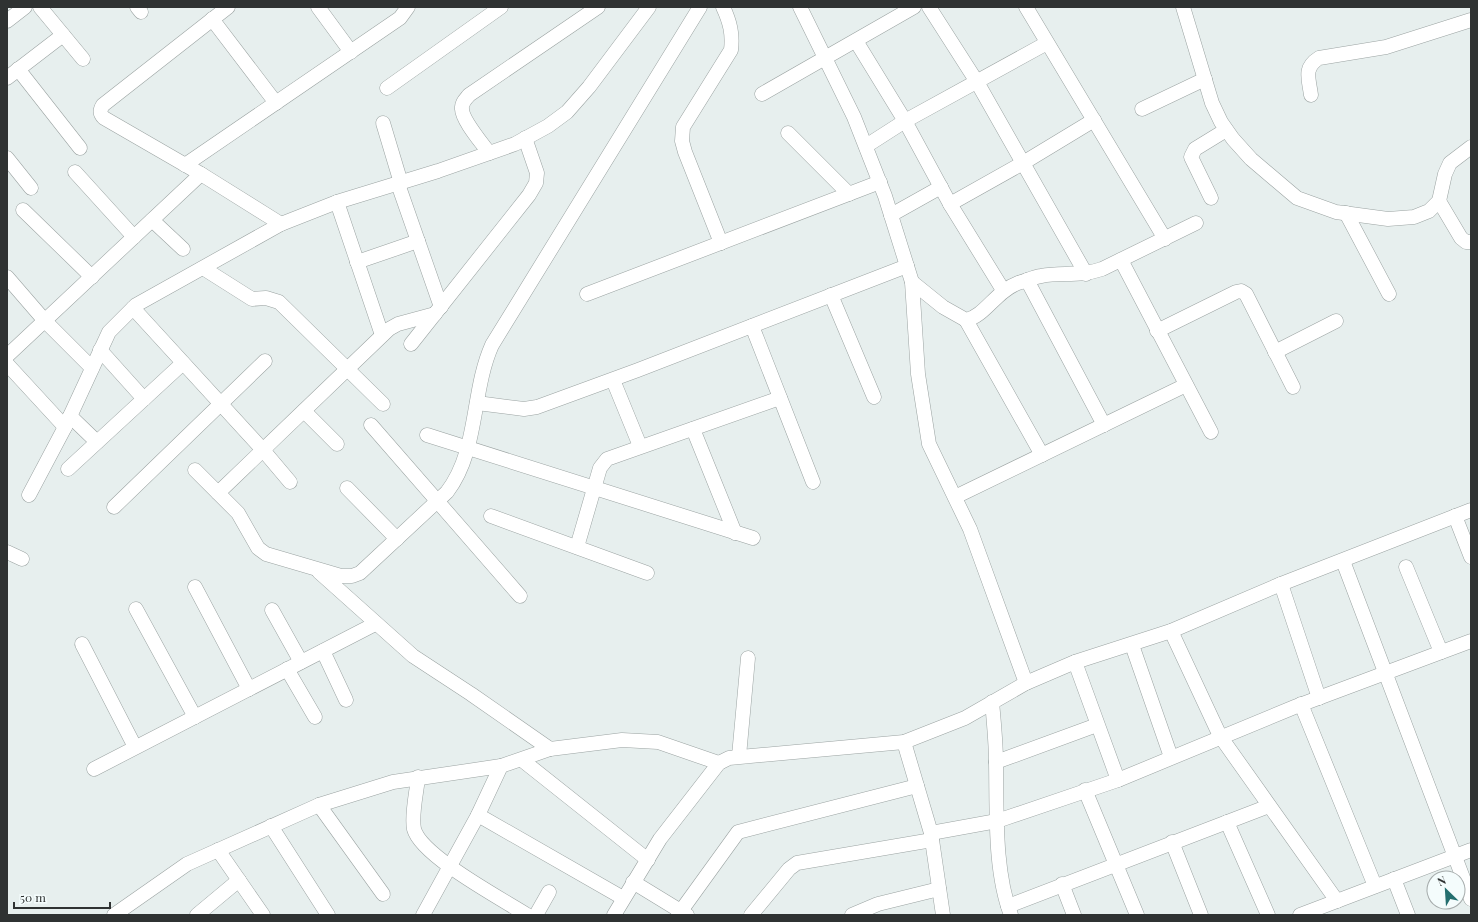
<svg xmlns="http://www.w3.org/2000/svg" width="1478" height="922" viewBox="0 0 1478 922" font-family="'Playfair Display',serif">
<style>
.lines{fill:none;stroke-linecap:round;stroke-linejoin:round}
.minor-casing{stroke:#9ba3a2;stroke-width:15}
.minor{stroke:#fff;stroke-width:14}
</style>
<rect width="100%" height="100%" fill="#e7efee"/>
<g class="lines">
<!-- minor casing -->
<g class="minor-casing">
<g id="minor">
<path d="M 40,7 L 83,59"/>
<path d="M 137,7 L 141,12"/>
<path d="M 228,7 L 103,105 C 99,111 100,114 104,118 L 201,174 L 281,224"/>
<path d="M 318,7 L 351,52"/>
<path d="M 800,7 L 854,117 L 885,196 L 912,282 L 918,374 L 929,444 L 970,529 L 1026,683"/>
<path d="M 929,7 L 977,82 L 1086,274"/>
<path d="M 1026,7 L 1165,239"/>
<path d="M 1183,7 L 1212,103 L 1221,122 L 1233,139 L 1251,159 L 1297,198 L 1336,212 L 1388,219 L 1414,217 L 1429,211 L 1439,201 L 1445,174 L 1450,163 L 1471,147"/>
<path d="M 212,19 L 276,103"/>
<path d="M 7,21 L 25,7"/>
<path d="M 856,41 L 905,121 L 950,204 L 1003,290"/>
<path d="M 18,69 L 80,148"/>
<path d="M 7,78 L 63,35"/>
<path d="M 387,88 L 501,7"/>
<path d="M 762,94 L 914,7"/>
<path d="M 1311,95 C 1309,79 1303,68 1319,58 L 1386,47 L 1471,20"/>
<path d="M 1142,109 L 1205,79"/>
<path d="M 383,123 L 401,183"/>
<path d="M 788,133 L 849,194"/>
<path d="M 866,146 L 905,121 L 1047,43"/>
<path d="M 489,153 C 482,143 462,120 462,109 C 461,103 466,99 469,95 L 598,7"/>
<path d="M 7,158 L 31,188"/>
<path d="M 185,165 L 400,18 L 408,7"/>
<path d="M 75,172 L 134,237"/>
<path d="M 398,184 L 441,307"/>
<path d="M 1211,198 L 1191,157 L 1195,149 L 1226,130"/>
<path d="M 1439,201 L 1461,238 L 1466,242 L 1471,242"/>
<path d="M 337,202 L 382,335"/>
<path d="M 950,204 L 1023,163 L 1094,120"/>
<path d="M 23,210 L 92,277"/>
<path d="M 1346,213 L 1389,294"/>
<path d="M 891,215 L 941,187"/>
<path d="M 152,220 L 183,249"/>
<path d="M 721,243 L 685,152 L 682,141 L 683,127 L 731,50 C 733,34 730,22 723,7"/>
<path d="M 1121,260 L 1211,432"/>
<path d="M 357,262 L 418,241"/>
<path d="M 203,268 L 252,299 L 266,298 L 279,302 L 383,404"/>
<path d="M 7,277 L 45,321 L 92,368"/>
<path d="M 1027,280 L 1104,425"/>
<path d="M 912,282 L 943,307 L 966,320 C 985,316 996,291 1018,283 C 1025,281 1034,277 1041,276 C 1063,272 1078,277 1102,269 L 1196,223"/>
<path d="M 587,294 L 880,182"/>
<path d="M 831,295 L 874,397"/>
<path d="M 133,308 L 263,450 L 290,482"/>
<path d="M 966,320 L 1042,455"/>
<path d="M 752,326 L 813,482"/>
<path d="M 1157,331 L 1236,292 L 1241,291 L 1246,294 L 1293,387"/>
<path d="M 411,344 L 529,195 L 536,183 L 537,173 L 525,138"/>
<path d="M 100,350 L 144,399"/>
<path d="M 1275,352 L 1336,321"/>
<path d="M 7,356 L 201,174"/>
<path d="M 7,364 L 65,427"/>
<path d="M 613,380 L 640,446"/>
<path d="M 477,403 L 524,409 L 537,407 L 638,370 L 907,266"/>
<path d="M 304,411 L 337,444"/>
<path d="M 70,416 L 97,442"/>
<path d="M 371,425 L 520,596"/>
<path d="M 693,429 L 735,533"/>
<path d="M 427,435 L 753,538"/>
<path d="M 68,469 L 183,363"/>
<path d="M 195,470 L 238,513 L 258,548 L 266,554 L 341,576 L 352,576 L 360,573 L 447,492 C 479,450 471,392 492,345 L 700,7"/>
<path d="M 347,488 L 397,539"/>
<path d="M 218,493 L 389,329 L 398,324 L 435,314"/>
<path d="M 29,495 L 65,427 L 109,332 L 136,305 L 281,224 L 337,202 L 438,171 L 515,144 L 548,126 L 567,112 L 589,87 L 649,7"/>
<path d="M 955,497 L 1186,385"/>
<path d="M 114,507 L 265,361"/>
<path d="M 491,516 L 647,573"/>
<path d="M 1455,516 L 1471,557"/>
<path d="M 577,547 L 600,468 L 607,459 L 780,398"/>
<path d="M 7,552 L 22,559"/>
<path d="M 1343,561 L 1471,899"/>
<path d="M 1406,567 L 1441,652"/>
<path d="M 319,572 L 413,656 L 471,694 L 550,749"/>
<path d="M 1281,584 L 1319,698"/>
<path d="M 195,587 L 249,689"/>
<path d="M 136,609 L 195,717"/>
<path d="M 272,610 L 301,662"/>
<path d="M 1171,631 L 1220,736 L 1337,901"/>
<path d="M 82,644 L 135,747"/>
<path d="M 1132,645 L 1171,757"/>
<path d="M 323,651 L 346,700"/>
<path d="M 1075,662 L 1118,780"/>
<path d="M 287,669 L 315,717"/>
<path d="M 992,702 C 994,723 996,743 996,763 C 997,811 994,871 1011,915"/>
<path d="M 1301,704 L 1375,886"/>
<path d="M 904,742 L 931,833 L 943,915"/>
<path d="M 739,756 L 748,658"/>
<path d="M 522,760 L 648,860"/>
<path d="M 996,762 L 1097,725"/>
<path d="M 94,769 L 375,624"/>
<path d="M 418,777 C 417,791 411,815 414,829 C 421,856 502,899 527,915"/>
<path d="M 1085,790 L 1137,915"/>
<path d="M 319,805 L 383,894"/>
<path d="M 478,815 L 623,898"/>
<path d="M 1227,822 L 1268,915"/>
<path d="M 271,826 L 328,915"/>
<path d="M 931,833 L 997,821 L 1118,780 L 1297,706 L 1471,641"/>
<path d="M 1172,842 L 1201,915"/>
<path d="M 218,850 L 263,915"/>
<path d="M 1394,879 L 1408,915"/>
<path d="M 633,882 L 687,915"/>
<path d="M 1062,884 L 1074,915"/>
<path d="M 1008,906 L 1269,806"/>
<path d="M 114,915 L 187,864 L 319,805 L 393,782 L 501,766 L 550,749 L 622,740 L 658,742 L 719,763"/>
<path d="M 197,915 L 239,880"/>
<path d="M 423,915 L 478,815 L 501,766"/>
<path d="M 536,915 L 549,892"/>
<path d="M 614,915 L 660,839 L 719,763 L 729,758 L 904,742 L 965,718 L 1026,683 L 1075,662 L 1171,631 L 1281,584 L 1471,510"/>
<path d="M 678,915 L 738,832 L 917,786"/>
<path d="M 751,915 L 789,869 L 797,863 L 932,840"/>
<path d="M 852,915 L 878,904 L 939,889"/>
<path d="M 1300,915 L 1471,850"/>
</g>
</g>
<!-- minor -->
<use href="#minor" class="minor"/>
</g>
<!-- border -->
<rect width="1478" height="922" fill="none" stroke="#2f3232" stroke-width="16"/>
<!-- north arrow -->
<g transform="translate(1446 890) rotate(335)"><circle r="19" fill="#f4fcfc" stroke="#a5abab"/>
<path d="M0-3L7 15L0 10L-7 15Z" fill="#246f6f"/>
<text y="-6" font-size="11" font-weight="bold" text-anchor="middle" fill="#2f3232">N</text>
</g>
<!-- scale -->
<path d="M14 902v6h96v-6" fill="none" stroke="#2f3232" stroke-width="2"/>
<text x="20" y="902" font-size="12" fill="#2f3232" stroke="#f4fcfc" stroke-width="3" paint-order="stroke">50 m</text>
</svg>
